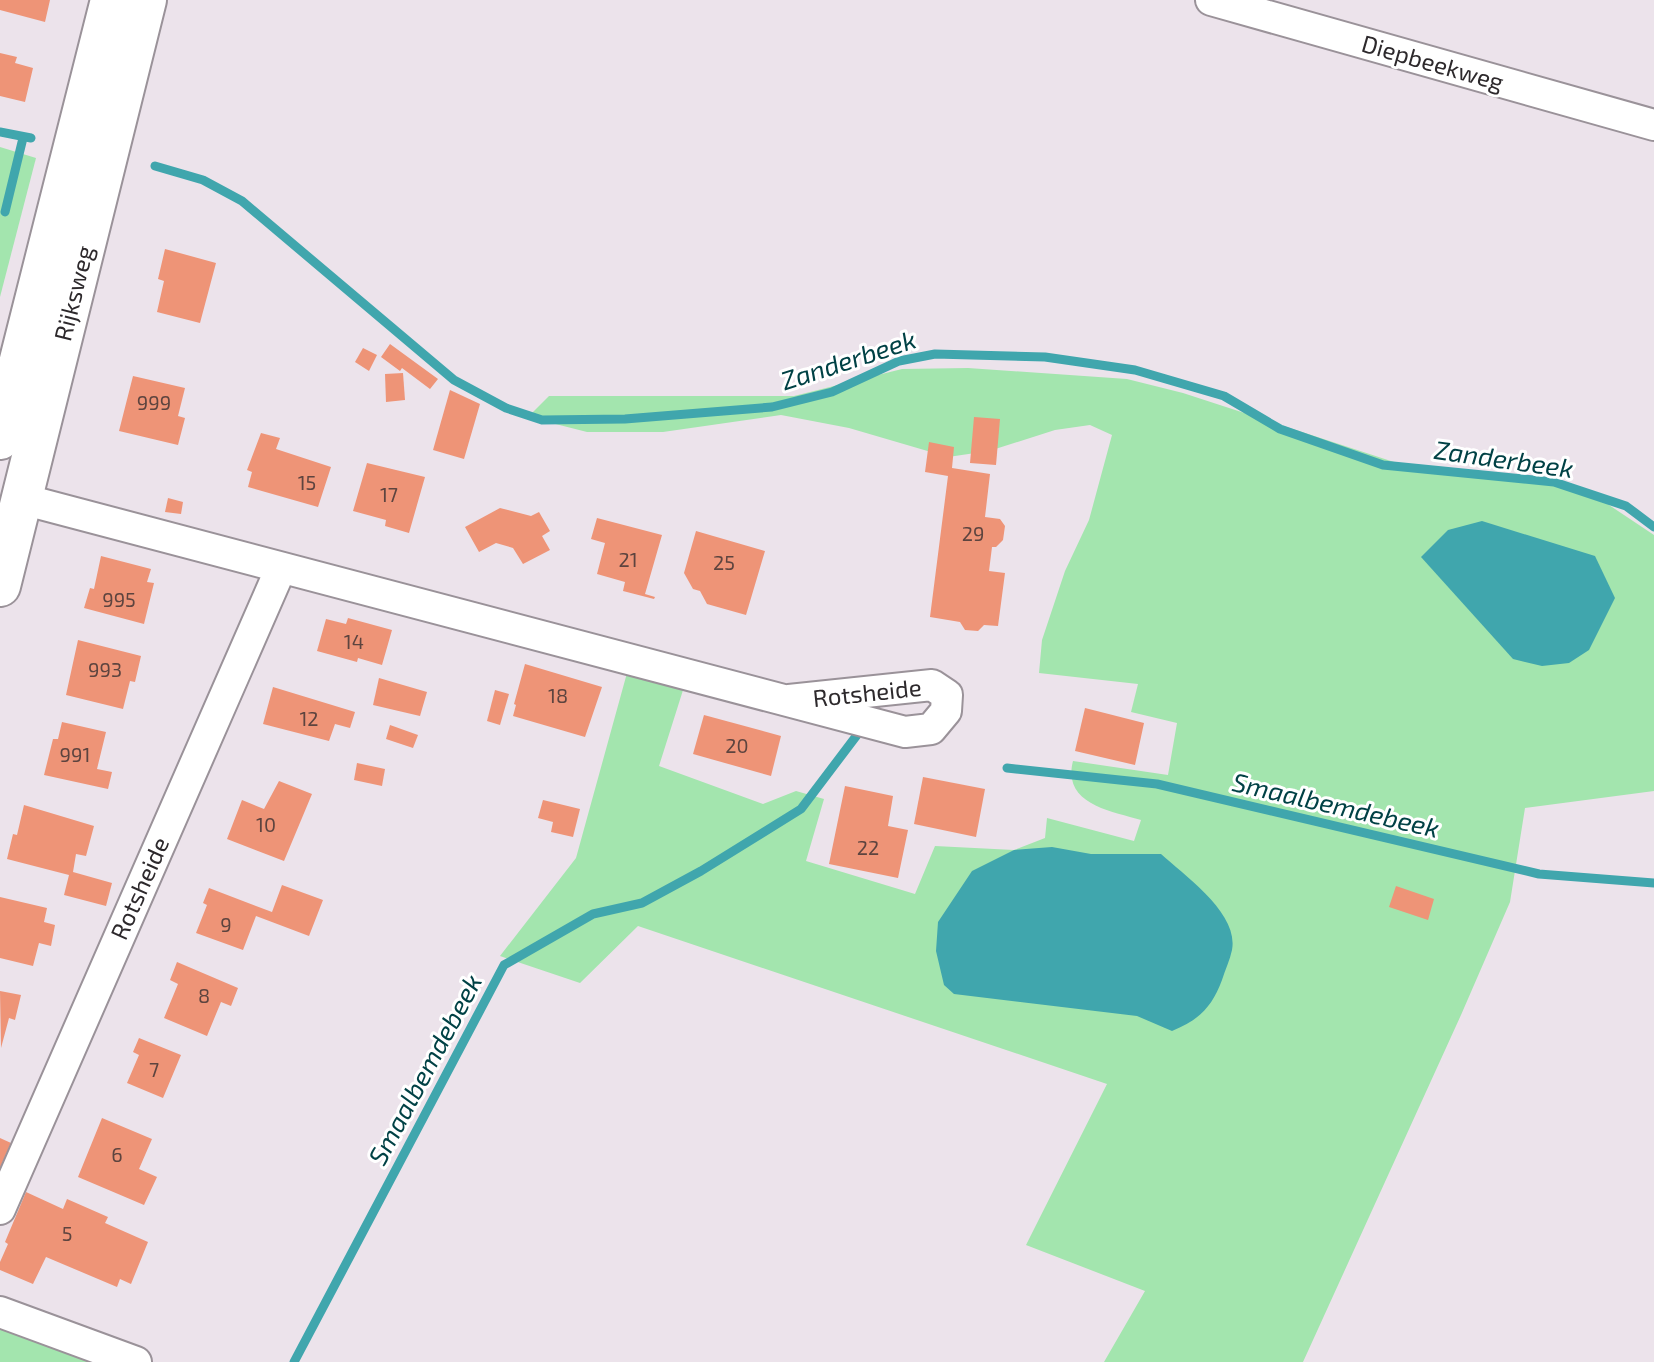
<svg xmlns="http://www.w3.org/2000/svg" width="1654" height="1362" viewBox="0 0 1654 1362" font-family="'Exo 2',sans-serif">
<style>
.green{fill:#a3e5ae}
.water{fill:#40a6ad}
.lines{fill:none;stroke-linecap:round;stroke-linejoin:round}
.stream{stroke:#40a6ad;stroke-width:9}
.building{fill:#ee9477}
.minor-casing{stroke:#9a9299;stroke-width:34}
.major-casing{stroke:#9a9299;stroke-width:44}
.minor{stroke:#fff;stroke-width:30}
.major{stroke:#fff;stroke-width:40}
.labels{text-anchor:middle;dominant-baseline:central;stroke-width:6;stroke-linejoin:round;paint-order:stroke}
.number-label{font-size:20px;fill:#5d443f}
.street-label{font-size:24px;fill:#2d292c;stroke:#fff}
.water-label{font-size:26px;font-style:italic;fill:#004145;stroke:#fff}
</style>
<rect width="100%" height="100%" fill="#ece3eb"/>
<!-- green -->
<g class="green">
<path d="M 0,147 L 36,158 L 0,297 Z"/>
<path d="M 968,368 L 1127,379 L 1183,393 L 1397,463 L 1565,487 L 1606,503 L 1654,535 L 1654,791 L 1525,808 L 1510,902 L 1461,1015 L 1303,1362 L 1104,1362 L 1145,1291 L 1026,1245 L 1107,1084 L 638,926 L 580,983 L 500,956 L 576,858 L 627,673 L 684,687 L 659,766 L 763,804 L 796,791 L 824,799 L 806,861 L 915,894 L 935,846 L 1014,850 L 1045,838 L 1047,818 L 1134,841 L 1141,820 C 1110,811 1062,804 1073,761 L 1168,775 L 1177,723 L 1131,712 L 1138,684 L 1039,673 L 1042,640 L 1065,571 L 1089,520 L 1112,435 L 1090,425 L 1055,430 L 989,451 L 948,457 L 849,428 L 781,415 L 663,432 L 587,432 L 528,417 L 549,396 L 794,396 L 902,369 Z"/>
<path d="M 0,1320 L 110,1362 L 0,1362 Z"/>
</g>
<!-- water -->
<g class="water">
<path d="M 1482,521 L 1595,556 L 1615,598 L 1589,650 L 1569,663 L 1542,666 L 1513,659 L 1421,557 L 1448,530 Z"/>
<path d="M 1052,847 L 1091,854 L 1161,854 C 1185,876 1239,913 1232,950 C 1230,960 1225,970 1222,980 C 1212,1007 1199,1020 1172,1031 L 1137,1016 L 954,994 L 944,985 L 936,951 L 938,922 L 972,871 L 1014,850 Z"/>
</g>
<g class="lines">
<!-- stream -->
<g class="stream">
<path d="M 0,132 L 31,138"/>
<path d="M 155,166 L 203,180 L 242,201 L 454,380 L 506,408 L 542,420 L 625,419 L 772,407 L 832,392 L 899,361 L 935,354 L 1045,357 L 1135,370 L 1224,396 L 1280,429 L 1383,465 L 1554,482 L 1626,506 L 1654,527"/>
<path d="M 5,212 L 23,138"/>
<path d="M 1007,768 L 1157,784 L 1539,874 L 1654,883"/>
<path d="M 294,1362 L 504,965 L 593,914 L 642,903 L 701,871 L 801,809 L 857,735"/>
</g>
</g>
<!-- building -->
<g class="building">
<path d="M 0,0 L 50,0 L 45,22 L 0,10 Z"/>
<path d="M 0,53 L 17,57 L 15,63 L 33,68 L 25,102 L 0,96 Z"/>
<path d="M 165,249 L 216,263 L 200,323 L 157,312 L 164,281 L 158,279 Z"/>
<path d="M 390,344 L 438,379 L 430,389 L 402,368 L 400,371 L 381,357 Z"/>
<path d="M 363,348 L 377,355 L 369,371 L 355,362 Z"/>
<path d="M 403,373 L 405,400 L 386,402 L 385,374 Z"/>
<path d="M 133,376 L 185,388 L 178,416 L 185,418 L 178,445 L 119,431 Z"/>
<path d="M 450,390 L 480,404 L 464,459 L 433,450 Z"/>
<path d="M 974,417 L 1000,419 L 996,465 L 970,463 Z"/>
<path d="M 261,433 L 280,438 L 276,449 L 331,467 L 318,507 L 248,487 L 252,472 L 247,470 Z"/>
<path d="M 929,442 L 954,447 L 952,468 L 990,474 L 985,517 L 1000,519 L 1005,526 L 1003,540 L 996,547 L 992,547 L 989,571 L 1005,573 L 998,626 L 984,625 L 978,631 L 965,630 L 960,622 L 930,617 L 948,476 L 925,472 Z"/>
<path d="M 367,463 L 425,477 L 409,533 L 385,526 L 386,520 L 353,511 Z"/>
<path d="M 168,498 L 183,502 L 181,514 L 165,512 Z"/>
<path d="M 500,508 L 531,516 L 539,512 L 550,531 L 542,536 L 550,550 L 523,564 L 513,548 L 496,543 L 479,552 L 465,527 Z"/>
<path d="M 597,518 L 662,535 L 645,594 L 655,597 L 654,599 L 623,591 L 625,582 L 597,574 L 605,543 L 591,539 Z"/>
<path d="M 696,531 L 765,551 L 746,615 L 707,604 L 700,591 L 693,589 L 684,573 Z"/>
<path d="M 101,556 L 151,569 L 147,582 L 154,583 L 144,624 L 84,608 L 90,588 L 94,589 Z"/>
<path d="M 348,618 L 392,630 L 382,665 L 358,658 L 357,662 L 317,651 L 326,619 L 346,624 Z"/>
<path d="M 78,640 L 141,656 L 135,682 L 130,681 L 123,709 L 66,695 Z"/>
<path d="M 525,664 L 602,687 L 585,737 L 513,716 L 516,705 L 514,704 Z"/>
<path d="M 379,678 L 427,692 L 420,716 L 373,705 Z"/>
<path d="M 273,687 L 355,712 L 350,728 L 335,724 L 329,741 L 263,724 Z"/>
<path d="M 495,690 L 509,694 L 500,725 L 487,721 Z"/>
<path d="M 1085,708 L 1144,723 L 1135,765 L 1075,751 Z"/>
<path d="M 704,715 L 781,736 L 771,776 L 693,754 Z"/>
<path d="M 62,722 L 106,732 L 97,769 L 112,772 L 108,789 L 44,775 L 53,739 L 58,739 Z"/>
<path d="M 390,725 L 418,735 L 413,748 L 386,739 Z"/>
<path d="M 357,763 L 385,769 L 382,786 L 354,780 Z"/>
<path d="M 923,777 L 985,789 L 976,837 L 914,824 Z"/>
<path d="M 279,781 L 312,794 L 284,861 L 227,839 L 242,800 L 264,809 Z"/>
<path d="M 845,786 L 893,796 L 888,826 L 908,830 L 898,878 L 829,864 Z"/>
<path d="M 543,800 L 580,809 L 573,837 L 551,832 L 553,822 L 538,818 Z"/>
<path d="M 24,805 L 94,826 L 86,856 L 76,854 L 73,872 L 112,883 L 106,906 L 64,895 L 69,875 L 7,859 L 13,834 L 17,835 Z"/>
<path d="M 282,885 L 323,900 L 309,936 L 256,916 L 243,950 L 196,933 L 207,905 L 203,903 L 209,888 L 272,912 Z"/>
<path d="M 1396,886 L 1434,899 L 1428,920 L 1389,907 Z"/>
<path d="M 0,897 L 47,908 L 44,922 L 55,925 L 51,946 L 39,943 L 33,966 L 0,958 Z"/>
<path d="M 177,962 L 238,988 L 231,1006 L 221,1002 L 207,1036 L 164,1018 L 178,984 L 170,980 Z"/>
<path d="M 0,991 L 21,995 L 15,1020 L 9,1018 L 1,1048 Z"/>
<path d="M 139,1038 L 181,1055 L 163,1098 L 127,1083 L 139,1055 L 133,1052 Z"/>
<path d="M 102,1118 L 152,1139 L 139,1169 L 157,1177 L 144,1205 L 78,1177 Z"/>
<path d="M 0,1138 L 11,1143 L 0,1168 Z"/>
<path d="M 26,1192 L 63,1209 L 67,1199 L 108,1217 L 105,1223 L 148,1242 L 131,1284 L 120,1279 L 117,1287 L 46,1257 L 33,1284 L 0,1270 L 0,1262 L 8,1244 L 5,1242 Z"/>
</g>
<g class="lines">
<!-- minor casing -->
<g class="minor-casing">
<g id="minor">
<path d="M 1211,0 L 1654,125"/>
<path d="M 22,499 L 905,732 L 931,729 L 946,711 L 947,695 L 932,685 L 789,700"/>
<path d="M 0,1209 L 281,568"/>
<path d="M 0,1312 L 136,1362"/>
</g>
</g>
<!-- major casing -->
<g class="major-casing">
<g id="major">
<path d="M 0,439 L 111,0"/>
<path d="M 0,586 L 146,0"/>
</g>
</g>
<!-- minor -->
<use href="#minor" class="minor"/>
<!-- major -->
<use href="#major" class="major"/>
</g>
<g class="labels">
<!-- number labels -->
<g class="number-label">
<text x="154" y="402">999</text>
<text x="307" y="482">15</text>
<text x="389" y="494">17</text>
<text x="973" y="533">29</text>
<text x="628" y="559">21</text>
<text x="724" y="562">25</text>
<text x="119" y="599">995</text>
<text x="354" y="641">14</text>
<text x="105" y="669">993</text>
<text x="558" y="695">18</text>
<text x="309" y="718">12</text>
<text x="737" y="745">20</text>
<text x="75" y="754">991</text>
<text x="266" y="824">10</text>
<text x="868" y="847">22</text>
<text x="226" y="924">9</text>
<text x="204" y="995">8</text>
<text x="154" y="1069">7</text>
<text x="117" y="1154">6</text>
<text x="67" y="1233">5</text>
</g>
<!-- street labels -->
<g class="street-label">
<text transform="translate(1433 62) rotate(16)">Diepbeekweg</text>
<text transform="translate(73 293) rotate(-76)">Rijksweg</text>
<text transform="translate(867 692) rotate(-6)">Rotsheide</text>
<text transform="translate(139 888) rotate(-66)">Rotsheide</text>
</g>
<!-- water labels -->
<g class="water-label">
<text transform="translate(848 359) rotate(-18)">Zanderbeek</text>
<text transform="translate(1504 458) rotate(8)">Zanderbeek</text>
<text transform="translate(1336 804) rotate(13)">Smaalbemdebeek</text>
<text transform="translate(424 1069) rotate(-62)">Smaalbemdebeek</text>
</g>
</g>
</svg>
